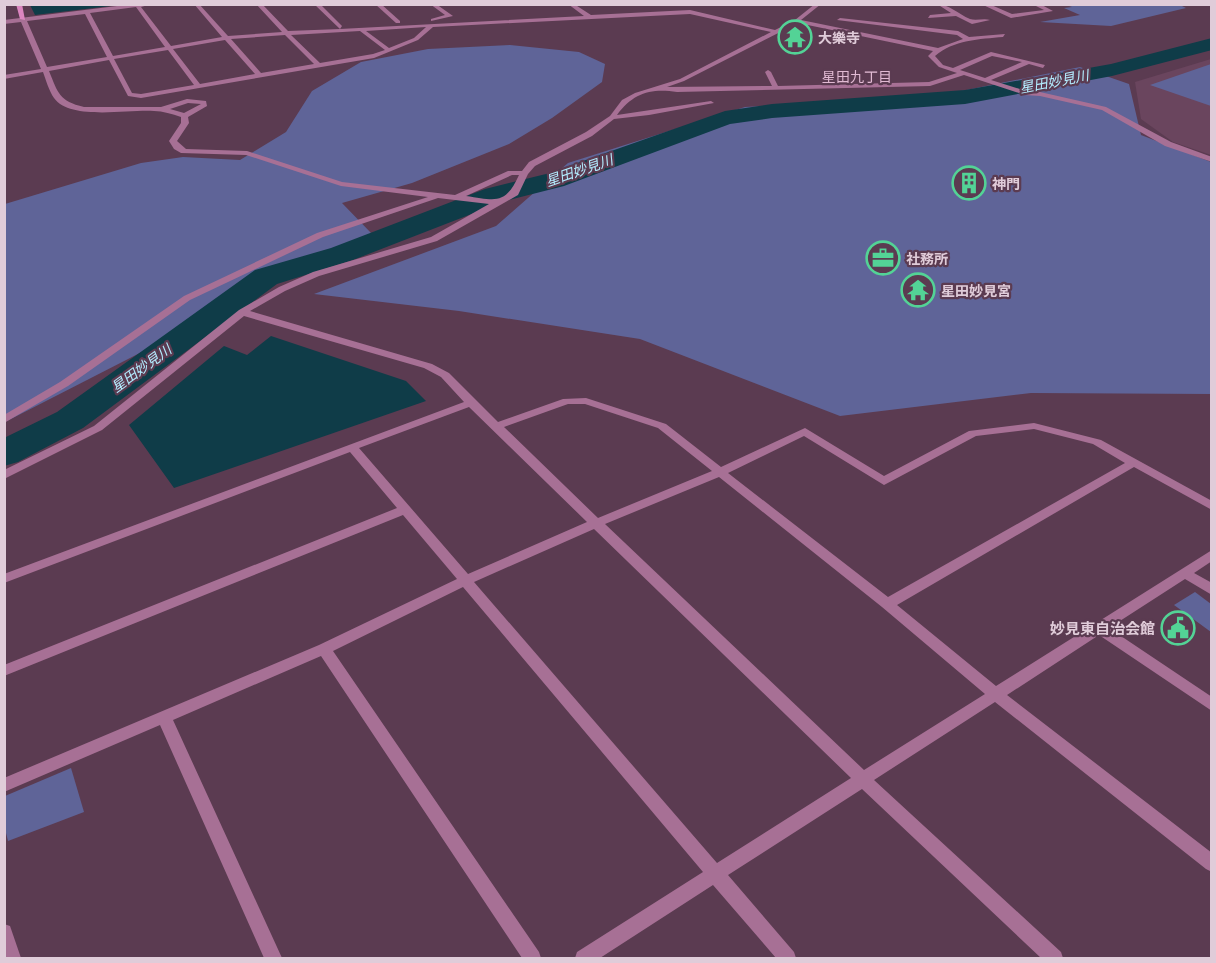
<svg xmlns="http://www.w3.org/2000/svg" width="1216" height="963" viewBox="0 0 1216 963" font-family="Lato,'Noto Sans JP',sans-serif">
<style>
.built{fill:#6a455e}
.green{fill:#5f6498}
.water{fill:#0f3c48}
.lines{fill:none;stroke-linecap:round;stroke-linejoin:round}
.river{fill:#0f3c48;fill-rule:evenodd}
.street{fill:#a77095;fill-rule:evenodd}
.secondary{fill:#db85c0;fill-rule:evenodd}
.labels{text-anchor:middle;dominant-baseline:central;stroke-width:4.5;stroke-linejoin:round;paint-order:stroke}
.far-poi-label{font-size:14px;font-weight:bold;fill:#e0ccd9;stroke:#5b3b51;text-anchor:start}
.far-neighbourhood-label{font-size:14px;fill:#e1bad3;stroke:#5b3b51}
.far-water-label{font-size:14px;font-style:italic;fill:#b3edff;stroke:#5b3b51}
.poi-label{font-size:15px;font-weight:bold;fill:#e0ccd9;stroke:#5b3b51;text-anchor:end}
</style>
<rect width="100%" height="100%" fill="#5b3b51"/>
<!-- built -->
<path class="built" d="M 1211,59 L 1211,155 L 1173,142 L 1141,119 L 1135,82 Z"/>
<!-- green -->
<g class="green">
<path d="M 1180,5 L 1186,8 L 1111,26 L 1040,22 L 1080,15 L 1064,8 L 1072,7 L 1066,5 Z"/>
<path d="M 510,45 L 579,52 L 605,64 L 602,82 L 552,118 L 509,144 L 412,183 L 342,203 L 372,234 L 5,422 L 5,204 L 141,163 L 183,157 L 240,160 L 286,132 L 312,91 L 361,62 L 428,49 Z"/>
<path d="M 1211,64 L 1211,106 L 1150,85 Z"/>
<path d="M 1080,67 L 1129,84 L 1141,135 L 1211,162 L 1211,394 L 1031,393 L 840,416 L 640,339 L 459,311 L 314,294 L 496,226 L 568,163 L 745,107 L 927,98 Z"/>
<path d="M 1195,592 L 1211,604 L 1211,632 L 1174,605 Z"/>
<path d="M 71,768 L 84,812 L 8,841 L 5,829 L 5,796 Z"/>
</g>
<!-- water -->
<g class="water">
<path d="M 30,5 L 119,5 L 35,15 Z"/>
<path d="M 271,336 L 406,381 L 426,401 L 174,488 L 129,425 L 224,346 L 247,355 Z"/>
</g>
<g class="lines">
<!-- river -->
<path class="river" d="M 1212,38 L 1212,50 L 1112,76 L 965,104 L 772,118 L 730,124 L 564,186 L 505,201 L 353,260 L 277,284 L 83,428 L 18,462 L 4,466 L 4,438 L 57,412 L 255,270 L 331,248 L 485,189 L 546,174 L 725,111 L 772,104 L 965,90 L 1111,64 Z"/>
<!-- street -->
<g class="street">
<path d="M 133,4 L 152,4 L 141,7 L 171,46 L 222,37 L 194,4 L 199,4 L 228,36 L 282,32 L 256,4 L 262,4 L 288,31 L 340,29 L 314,4 L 320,4 L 342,26 L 340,29 L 584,16 L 568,4 L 574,4 L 591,15 L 690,10 L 775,30 L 795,20 L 815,4 L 821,4 L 801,20 L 938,48 L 963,39 L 957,35 L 837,20 L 840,18 L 958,31 L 969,37 L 1005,34 L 1003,37 C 980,39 953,40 935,56 L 943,65 L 953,68 L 991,52 L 1045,65 L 1043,68 L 1029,64 L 991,80 L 1026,91 L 1040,92 L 1106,107 L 1171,142 L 1212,157 L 1212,162 L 1165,146 L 1102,110 L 1040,96 L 1025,95 L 964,75 L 930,86 L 677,92 C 651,88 633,93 617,115 L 711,101 L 714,103 L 649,115 L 614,119 L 592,136 L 535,166 L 528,174 L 518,195 L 437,241 L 319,276 L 285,291 L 250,311 L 432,364 L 449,373 L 498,422 L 563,399 L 586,398 L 666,424 L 721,467 L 805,428 L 884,476 L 969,431 L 1034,423 L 1101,440 L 1212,501 L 1212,510 L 1134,467 L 897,605 L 996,686 L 1212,550 L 1212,561 L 1194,573 L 1212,583 L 1212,595 L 1185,579 L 1109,628 L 1212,697 L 1212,711 L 1099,635 L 1007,695 L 1212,853 L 1212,872 L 1206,869 L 995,702 L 874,780 L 1061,952 L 1063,958 L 1041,958 L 862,789 L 728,875 L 794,952 L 796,958 L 776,958 L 713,885 L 600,958 L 575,958 L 577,952 L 703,872 L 463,587 L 333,651 L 539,952 L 541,958 L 522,958 L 321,656 L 173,720 L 282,958 L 264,958 L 160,725 L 4,792 L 4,778 L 319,645 L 457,579 L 403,515 L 4,676 L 4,665 L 397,508 L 350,452 L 4,583 L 4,574 L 464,402 L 441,377 L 424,368 L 244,316 L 102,430 L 4,479 L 4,470 L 94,426 L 239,310 L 279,287 L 313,272 L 431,237 L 489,204 L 438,198 L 323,237 L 190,300 L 68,386 L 4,423 L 4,415 L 60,382 L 184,296 L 317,233 L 428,197 L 341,186 L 246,155 L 181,153 L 174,149 L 169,141 L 181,123 L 181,117 C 172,114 163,111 154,111 C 129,109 70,121 54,98 C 49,91 46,80 43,72 L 4,79 L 4,75 L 41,69 L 21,22 L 4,24 L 4,20 ZM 136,7 L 165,47 L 113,56 L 90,13 ZM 85,14 L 107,57 L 47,67 L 27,21 ZM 690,14 L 771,32 L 680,79 L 635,93 L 622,100 L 610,116 L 586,132 L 529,162 L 522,171 L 508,171 L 455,195 L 342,182 L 247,151 L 186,149 L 177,141 L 189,123 L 188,117 L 207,106 L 206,101 L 187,99 L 161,107 L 84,107 C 59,101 58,93 49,71 L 109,60 L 128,96 L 141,98 L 374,58 L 418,40 L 433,27 ZM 798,23 L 933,51 L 928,56 L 939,67 L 957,73 L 929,82 L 778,86 L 771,72 L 768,70 L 765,72 L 772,86 L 667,87 L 684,81 ZM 426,27 L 414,38 L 389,48 L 366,31 ZM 360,31 L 385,50 L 373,54 L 320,63 L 291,35 ZM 285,35 L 314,64 L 261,73 L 231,39 ZM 225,40 L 255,74 L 200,84 L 173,49 ZM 168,50 L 194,85 L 141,94 L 132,93 L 114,59 ZM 992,56 L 1022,62 L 985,78 L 960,70 ZM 188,103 L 201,104 L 184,113 L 170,109 ZM 512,175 L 519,175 C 505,206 495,200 466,196 ZM 568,404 L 585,404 L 658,428 L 712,471 L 598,518 L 504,427 ZM 469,407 L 587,522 L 468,574 L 359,448 ZM 1034,429 L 1093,444 L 1125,463 L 888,597 L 728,473 L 804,436 L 884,485 L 976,436 ZM 719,477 L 882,607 L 985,694 L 864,770 L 605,524 ZM 594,529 L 851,778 L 717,863 L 474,582 Z"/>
<path d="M 375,4 L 381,4 L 400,21 L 400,23 L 396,23 Z"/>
<path d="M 430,4 L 436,4 L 453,16 L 431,21 L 431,19 L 445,15 Z"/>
<path d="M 937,4 C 949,4 958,14 970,19 C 976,21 984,18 990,20 L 972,24 L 956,16 L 928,18 L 930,15 L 951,13 Z"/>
<path d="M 981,4 L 989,4 L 1012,14 L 1044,10 L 1032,4 L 1040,4 L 1053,11 L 1011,18 Z"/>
<path d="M 4,924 L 10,926 L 21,958 L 4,958 Z"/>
</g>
<!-- secondary -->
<path class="secondary" d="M 16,4 L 22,4 L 25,20 L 20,19 Z"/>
</g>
<!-- icons -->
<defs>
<g id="temple-ring" transform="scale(1.725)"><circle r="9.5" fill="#5b3b51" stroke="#53d396" stroke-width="1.5"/><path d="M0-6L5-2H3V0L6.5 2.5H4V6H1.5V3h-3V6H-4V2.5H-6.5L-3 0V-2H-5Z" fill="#53d396"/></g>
<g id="building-ring" transform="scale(1.725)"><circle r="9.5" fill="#5b3b51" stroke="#53d396" stroke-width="1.5"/><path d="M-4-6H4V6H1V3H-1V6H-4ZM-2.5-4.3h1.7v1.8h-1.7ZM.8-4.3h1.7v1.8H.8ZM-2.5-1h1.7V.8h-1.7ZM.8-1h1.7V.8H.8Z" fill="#53d396"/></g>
<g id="office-ring" transform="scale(1.725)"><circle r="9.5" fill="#5b3b51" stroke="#53d396" stroke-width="1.5"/><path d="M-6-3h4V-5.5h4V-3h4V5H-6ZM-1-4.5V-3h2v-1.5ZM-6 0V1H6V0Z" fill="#53d396"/></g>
<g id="civic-ring" transform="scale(1.725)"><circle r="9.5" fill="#5b3b51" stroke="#53d396" stroke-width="1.5"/><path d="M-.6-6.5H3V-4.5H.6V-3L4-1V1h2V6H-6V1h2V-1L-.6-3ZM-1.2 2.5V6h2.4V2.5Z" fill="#53d396"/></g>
</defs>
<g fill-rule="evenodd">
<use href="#temple-ring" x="795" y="37"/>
<use href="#building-ring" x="969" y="183"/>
<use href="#office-ring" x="883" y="258"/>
<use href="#temple-ring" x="918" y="290"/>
<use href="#civic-ring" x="1178" y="628"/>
</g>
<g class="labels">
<!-- far-poi labels -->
<g class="far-poi-label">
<text x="818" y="37">大樂寺</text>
<text x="992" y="183">神門</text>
<text x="906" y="258">社務所</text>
<text x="941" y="290">星田妙見宮</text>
</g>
<!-- far-neighbourhood labels -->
<g class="far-neighbourhood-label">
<text x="857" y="76">星田九丁目</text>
</g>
<!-- far-water labels -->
<g class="far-water-label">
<text transform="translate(1054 81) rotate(-11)">星田妙見川</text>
<text transform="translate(579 170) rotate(-19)">星田妙見川</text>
<text transform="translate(141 368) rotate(-36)">星田妙見川</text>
</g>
<!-- poi labels -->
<g class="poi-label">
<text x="1155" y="628">妙見東自治会館</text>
</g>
</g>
<!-- border -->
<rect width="1216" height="963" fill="none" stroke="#e0ccd9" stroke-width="12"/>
</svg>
